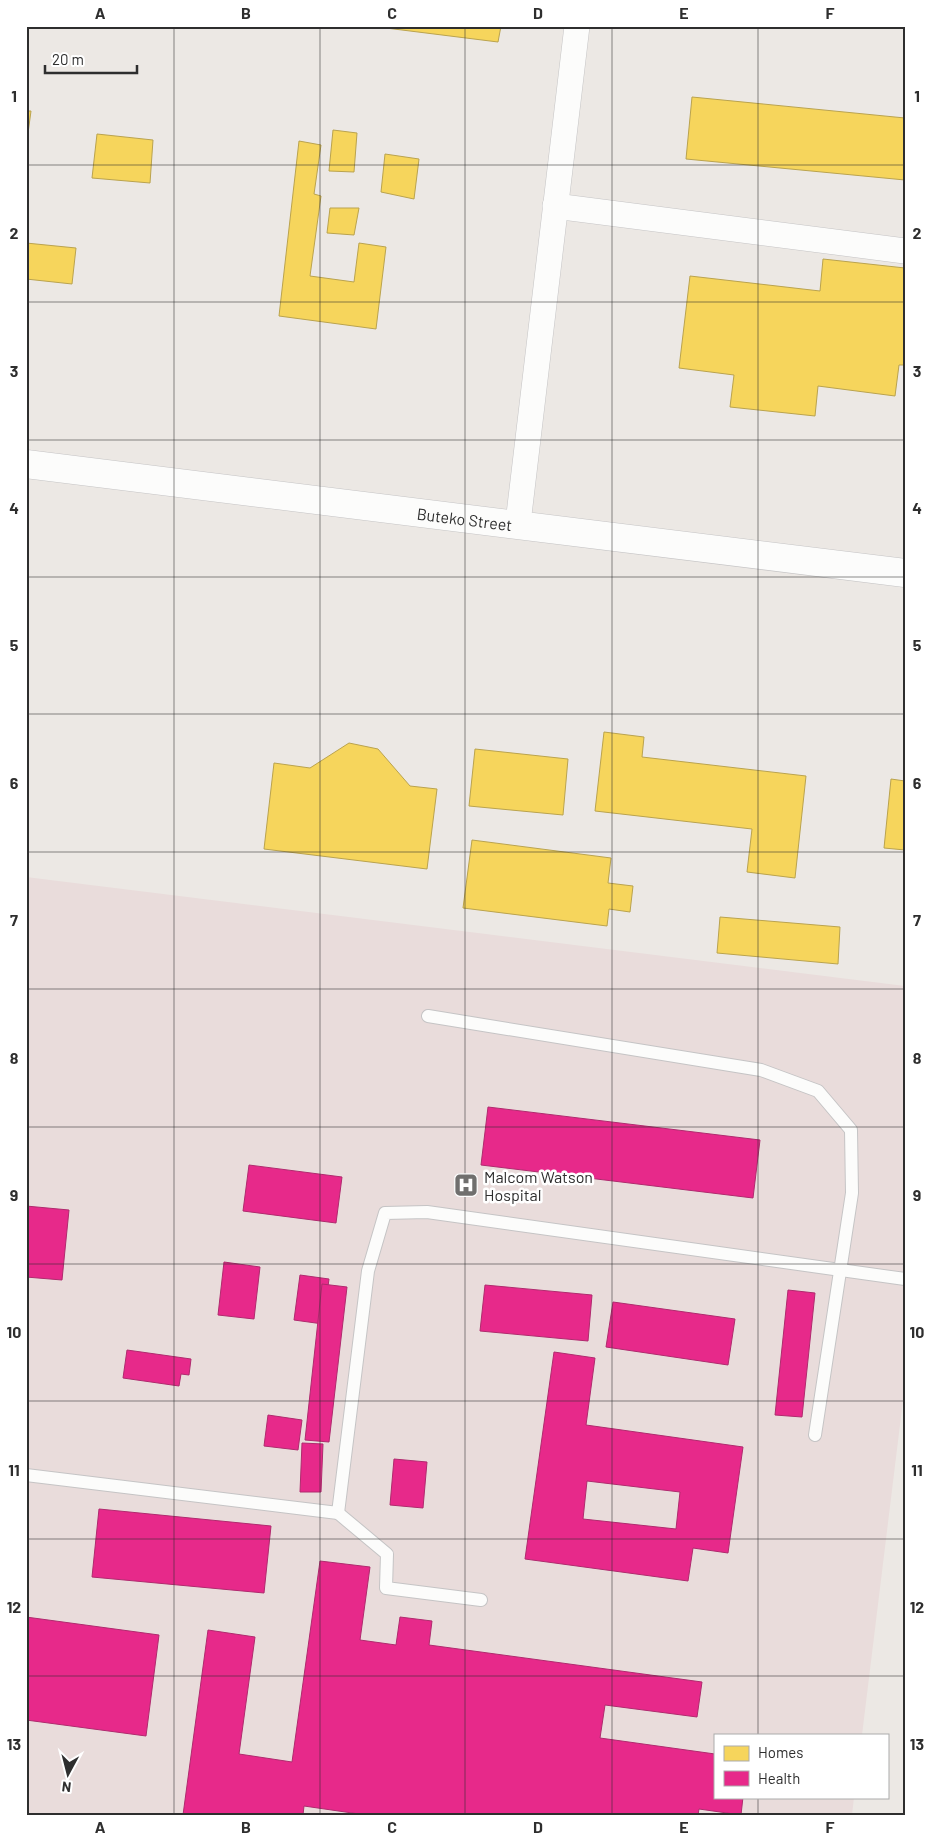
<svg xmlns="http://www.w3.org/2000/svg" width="931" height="1841" viewBox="0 0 931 1841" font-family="Barlow,sans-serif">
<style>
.medical{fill:#e9dcdb}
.homes{fill:#f6d55c;stroke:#baa34e}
.health{fill:#e7298a;stroke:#b02a6e;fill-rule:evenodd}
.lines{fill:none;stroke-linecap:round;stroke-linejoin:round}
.service-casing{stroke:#c5c4c5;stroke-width:14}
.minor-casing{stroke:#c5c4c5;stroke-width:26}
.tertiary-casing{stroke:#c5c4c5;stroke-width:29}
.service{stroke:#fcfcfb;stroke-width:12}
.minor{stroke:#fcfcfb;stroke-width:25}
.tertiary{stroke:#fcfcfb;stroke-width:28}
.grid{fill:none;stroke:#2e2e2e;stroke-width:1;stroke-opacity:0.55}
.labels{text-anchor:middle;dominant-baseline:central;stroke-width:5;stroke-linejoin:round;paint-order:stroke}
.street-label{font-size:16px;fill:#2e2e2e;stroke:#fff}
.poi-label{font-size:16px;fill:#2e2e2e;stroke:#fff;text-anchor:start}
.neatline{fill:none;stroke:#2e2e2e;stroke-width:2}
.grid-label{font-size:16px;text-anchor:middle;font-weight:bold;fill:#2e2e2e}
</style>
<rect width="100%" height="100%" fill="#ece8e4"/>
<!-- medical -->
<path class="medical" d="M 26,877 L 905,986 L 905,1384 L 862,1735 L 715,1735 L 715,1797 L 854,1797 L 852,1815 L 26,1815 Z"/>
<!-- homes -->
<g class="homes">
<path d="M 370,26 L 501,26 L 498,42 Z"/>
<path d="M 692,97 L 905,118 L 905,180 L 686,159 Z"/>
<path d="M 26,111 L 31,111 L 26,148 Z"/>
<path d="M 333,130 L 357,133 L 354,172 L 329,171 Z"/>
<path d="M 97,134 L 153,140 L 150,183 L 92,178 Z"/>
<path d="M 299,141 L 321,145 L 314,194 L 321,196 L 310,276 L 354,282 L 359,243 L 386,247 L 376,329 L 279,316 Z"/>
<path d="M 385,154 L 419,159 L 414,199 L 381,192 Z"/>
<path d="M 330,208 L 359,208 L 354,235 L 327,233 Z"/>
<path d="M 26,243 L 76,248 L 72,284 L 26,279 Z"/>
<path d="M 823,259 L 905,268 L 905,365 L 899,365 L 895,396 L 818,386 L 815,416 L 730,407 L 734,375 L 679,368 L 690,276 L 820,291 Z"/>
<path d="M 604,732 L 644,737 L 642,757 L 806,776 L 795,878 L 747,872 L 752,829 L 595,811 Z"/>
<path d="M 349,743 L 378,749 L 410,786 L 437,789 L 427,869 L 264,849 L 274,763 L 310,768 Z"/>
<path d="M 475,749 L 568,759 L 563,815 L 469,806 Z"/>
<path d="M 891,779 L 905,781 L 905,850 L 884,848 Z"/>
<path d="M 472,840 L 611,858 L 608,883 L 633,886 L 630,912 L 609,909 L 607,926 L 463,908 Z"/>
<path d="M 720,917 L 840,927 L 838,964 L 717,953 Z"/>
</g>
<!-- health -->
<g class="health">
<path d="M 488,1107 L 760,1140 L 753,1198 L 481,1165 Z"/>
<path d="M 249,1165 L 342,1177 L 336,1223 L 243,1211 Z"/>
<path d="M 26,1206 L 69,1210 L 62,1280 L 26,1277 Z"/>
<path d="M 224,1262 L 260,1267 L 254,1319 L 218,1315 Z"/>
<path d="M 300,1275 L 329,1279 L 323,1324 L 294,1320 Z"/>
<path d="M 322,1284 L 347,1287 L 329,1442 L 305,1440 Z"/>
<path d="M 485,1285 L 592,1295 L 588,1341 L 480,1331 Z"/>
<path d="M 788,1290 L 815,1293 L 802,1417 L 775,1415 Z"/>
<path d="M 613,1302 L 735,1319 L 728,1365 L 606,1347 Z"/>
<path d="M 127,1350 L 191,1359 L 189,1375 L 181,1374 L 179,1386 L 123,1378 Z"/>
<path d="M 554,1352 L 595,1358 L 586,1425 L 743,1447 L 728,1553 L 693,1548 L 688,1581 L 525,1559 ZM 587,1481 L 680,1492 L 676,1529 L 583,1519 Z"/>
<path d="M 268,1415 L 302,1420 L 298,1450 L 264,1446 Z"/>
<path d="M 302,1443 L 323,1444 L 321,1492 L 300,1492 Z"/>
<path d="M 394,1459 L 427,1462 L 423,1508 L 390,1505 Z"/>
<path d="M 99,1509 L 271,1526 L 264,1593 L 92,1577 Z"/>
<path d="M 320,1561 L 370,1567 L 360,1640 L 396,1645 L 400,1617 L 432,1621 L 429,1645 L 702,1682 L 697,1717 L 605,1705 L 600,1738 L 715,1754 L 715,1797 L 743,1797 L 741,1815 L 699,1809 L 698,1815 L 366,1815 L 304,1806 L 303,1815 L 183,1815 L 208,1630 L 255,1637 L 239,1754 L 292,1762 Z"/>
<path d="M 26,1617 L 159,1635 L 146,1736 L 26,1720 Z"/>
</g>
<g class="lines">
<!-- service casing -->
<g class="service-casing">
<g id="service">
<path d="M 428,1016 L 761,1070 L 818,1091 L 851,1130 L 852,1193 L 815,1435"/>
<path d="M 26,1475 L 338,1513 L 368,1271 L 385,1213 L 427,1212 L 905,1279"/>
<path d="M 338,1513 L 387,1554 L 386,1588 L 481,1600"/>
</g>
</g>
<!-- minor casing -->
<g class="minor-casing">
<g id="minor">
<path d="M 555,206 L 905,251"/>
<path d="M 518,523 L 577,26"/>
</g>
</g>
<!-- tertiary casing -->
<g class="tertiary-casing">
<g id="tertiary">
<path id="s1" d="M 26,464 L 905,573"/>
</g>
</g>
<!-- service -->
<use href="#service" class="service"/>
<!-- minor -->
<use href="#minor" class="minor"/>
<!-- tertiary -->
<use href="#tertiary" class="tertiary"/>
</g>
<!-- grid -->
<path class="grid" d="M 174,26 L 174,1815M 320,26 L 320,1815M 465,26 L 465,1815M 612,26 L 612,1815M 758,26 L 758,1735M 26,165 L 905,165M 26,302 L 905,302M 26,440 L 905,440M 26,577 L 905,577M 26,714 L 905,714M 26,852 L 905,852M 26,989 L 905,989M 26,1127 L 905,1127M 26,1264 L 905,1264M 26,1401 L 905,1401M 26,1539 L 905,1539M 26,1676 L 905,1676M 758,1797 L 758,1815"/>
<!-- icons -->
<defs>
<g id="hospital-square" transform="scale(1.25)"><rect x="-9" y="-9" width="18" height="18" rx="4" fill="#706f6e" stroke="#fff"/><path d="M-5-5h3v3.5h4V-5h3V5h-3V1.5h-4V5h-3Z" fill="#fff"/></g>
</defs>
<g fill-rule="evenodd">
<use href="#hospital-square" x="466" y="1185"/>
</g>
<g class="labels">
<!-- street labels -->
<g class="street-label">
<text stroke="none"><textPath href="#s1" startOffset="442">Buteko Street</textPath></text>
</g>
<!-- poi labels -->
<g class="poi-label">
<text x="484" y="1176">Malcom Watson<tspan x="484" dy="18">Hospital</tspan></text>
</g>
</g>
<!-- border -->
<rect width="931" height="1841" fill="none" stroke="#ffffff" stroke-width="55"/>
<!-- legend -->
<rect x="714" y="1734" width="175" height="65" fill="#ffffff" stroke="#ababab"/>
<rect x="724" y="1746" width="25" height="15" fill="#f6d55c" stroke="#ababab"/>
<text x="758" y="1758" font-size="15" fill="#2e2e2e">Homes</text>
<rect x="724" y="1771" width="25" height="15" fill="#e7298a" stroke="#ababab"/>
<text x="758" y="1784" font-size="15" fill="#2e2e2e">Health</text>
<!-- north arrow -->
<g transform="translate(68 1774) rotate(187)" stroke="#ffffff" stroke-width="4" paint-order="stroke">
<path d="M0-4L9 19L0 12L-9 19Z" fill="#2e2e2e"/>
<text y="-8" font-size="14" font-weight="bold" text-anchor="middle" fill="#2e2e2e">N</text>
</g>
<!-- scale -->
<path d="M45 65v8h92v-8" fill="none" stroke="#2e2e2e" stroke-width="2.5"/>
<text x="52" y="65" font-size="15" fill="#2e2e2e" stroke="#ffffff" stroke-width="4" paint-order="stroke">20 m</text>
<rect x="28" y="28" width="876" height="1786" class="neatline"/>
<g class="grid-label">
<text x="100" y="19">A</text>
<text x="246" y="19">B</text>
<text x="392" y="19">C</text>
<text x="538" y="19">D</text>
<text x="684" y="19">E</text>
<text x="830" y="19">F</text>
<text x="14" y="102">1</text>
<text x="917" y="102">1</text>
<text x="14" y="239">2</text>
<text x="917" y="239">2</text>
<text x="14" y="377">3</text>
<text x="917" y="377">3</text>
<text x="14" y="514">4</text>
<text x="917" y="514">4</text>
<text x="14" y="651">5</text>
<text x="917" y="651">5</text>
<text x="14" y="789">6</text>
<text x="917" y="789">6</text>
<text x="14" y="926">7</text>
<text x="917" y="926">7</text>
<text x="14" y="1064">8</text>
<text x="917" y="1064">8</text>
<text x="14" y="1201">9</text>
<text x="917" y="1201">9</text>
<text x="14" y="1338">10</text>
<text x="917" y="1338">10</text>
<text x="14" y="1476">11</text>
<text x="917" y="1476">11</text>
<text x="14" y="1613">12</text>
<text x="917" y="1613">12</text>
<text x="14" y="1750">13</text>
<text x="917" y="1750">13</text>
<text x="100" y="1833">A</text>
<text x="246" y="1833">B</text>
<text x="392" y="1833">C</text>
<text x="538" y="1833">D</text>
<text x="684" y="1833">E</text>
<text x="830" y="1833">F</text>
</g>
</svg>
